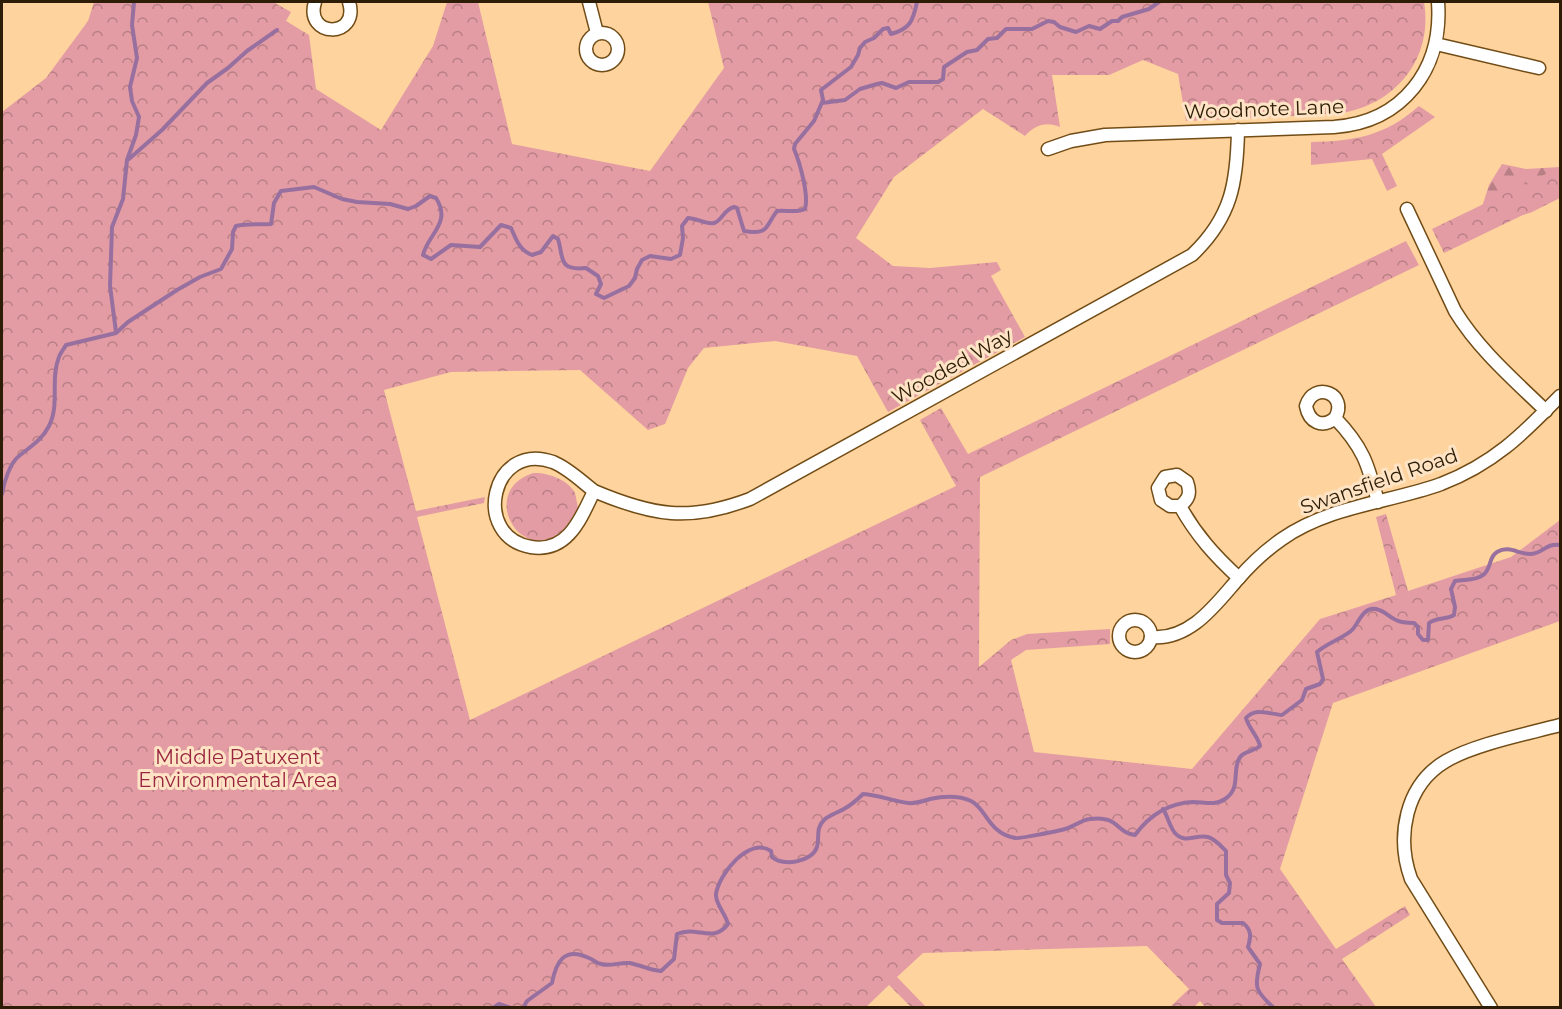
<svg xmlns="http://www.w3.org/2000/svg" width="1562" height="1009" viewBox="0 0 1562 1009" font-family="Montserrat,sans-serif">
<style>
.forest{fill:url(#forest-firs)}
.park{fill:url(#park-crowns)}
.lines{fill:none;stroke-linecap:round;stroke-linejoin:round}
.stream{stroke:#9770a0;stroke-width:4}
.minor-casing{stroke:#714c16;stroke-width:15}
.minor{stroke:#fff;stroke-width:12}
.labels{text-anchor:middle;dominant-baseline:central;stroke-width:6;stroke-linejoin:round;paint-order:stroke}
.street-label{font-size:20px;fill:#2d1d07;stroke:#fee4c4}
.park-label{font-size:20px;fill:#992540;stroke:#fee4c4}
</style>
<defs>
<pattern id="forest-firs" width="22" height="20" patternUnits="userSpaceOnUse" patternTransform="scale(1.5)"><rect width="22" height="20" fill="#e39ca4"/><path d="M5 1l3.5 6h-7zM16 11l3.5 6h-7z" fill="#b87f84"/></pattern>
<pattern id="park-crowns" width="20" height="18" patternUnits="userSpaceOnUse" patternTransform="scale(1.5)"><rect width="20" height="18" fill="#e39ca4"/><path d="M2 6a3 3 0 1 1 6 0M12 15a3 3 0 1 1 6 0" fill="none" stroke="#b87f84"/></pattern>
</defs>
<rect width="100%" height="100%" fill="#fed39d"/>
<!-- forest -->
<path class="forest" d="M 1502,164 L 1526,169 L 1560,167 L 1560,198 L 1530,213 L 1503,219 L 1482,207 L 1489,185 Z"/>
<!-- park -->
<g class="park">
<path d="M 94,2 L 273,2 L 291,12 L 286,21 L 309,35 L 316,89 L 381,130 L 433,46 L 447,2 L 478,2 L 512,144 L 650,171 L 724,68 L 708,2 L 1424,2 C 1434,62 1391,109 1333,114 L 1186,121 L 1178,74 L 1143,60 L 1109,75 L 1052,75 L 1060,127 C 1046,121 1035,125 1025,136 L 983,109 L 894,177 L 856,238 L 893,266 L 930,268 L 997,262 L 1001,270 L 991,276 L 1025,337 L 888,412 L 857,356 L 775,341 L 704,348 L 688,368 L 665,424 L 648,430 L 580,370 L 451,372 L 384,390 L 416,511 L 485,497 L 484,503 L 417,517 L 470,720 L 956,486 L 920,420 L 941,408 L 968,454 L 1406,241 L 1419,265 L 980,477 L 979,667 L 1011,640 L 1027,634 L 1110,629 L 1110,644 L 1026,650 L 1011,660 L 1034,752 L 1192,769 L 1320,619 L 1396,595 L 1376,517 L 1386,514 L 1408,591 L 1511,557 L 1560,520 L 1560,621 L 1333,703 L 1280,869 L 1336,949 L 1405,906 L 1410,915 L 1342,959 L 1376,1007 L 1206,1008 L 1200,1001 L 1194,1007 L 1170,1007 L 1189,989 L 1147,946 L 923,953 L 897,977 L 926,1007 L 911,1007 L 889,985 L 865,1008 L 2,1007 L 2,112 L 46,78 L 88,21 Z"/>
<path d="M 1419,106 L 1435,117 L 1382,154 L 1397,186 L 1387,191 L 1372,159 L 1311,165 L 1311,142 C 1355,141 1385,136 1419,106 Z"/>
<path d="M 1560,167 L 1560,197 L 1444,253 L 1432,229 Z"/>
<path d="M 533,473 C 547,472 569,480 575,493 C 576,497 577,503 578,508 C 572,517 567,528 558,534 C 518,562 479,491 533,473 Z"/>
</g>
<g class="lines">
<!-- stream -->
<g class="stream">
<path d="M 822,103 L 845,100 L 860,89 L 877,84 L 882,83 L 896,88 L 909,82 L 938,82 L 943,79 L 944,67 L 967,52 L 977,50 L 988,39 L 997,38 L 1006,29 L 1032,29 L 1048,21 L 1054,22 L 1060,27 L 1076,32 L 1089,26 L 1100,29 L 1112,21 L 1118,21 L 1122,17 L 1149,9 L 1159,2"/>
<path d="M 129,159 L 162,130 L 207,83 L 228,68 L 247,51 L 277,30"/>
<path d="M 116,332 L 110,286 L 112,227 L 123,199 L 127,160 L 136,135 L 139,117 L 132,101 L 130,87 L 137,58 L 132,25 L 134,2"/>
<path d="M 2,494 C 4,482 10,463 19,456 C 31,446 42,440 49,426 C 60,405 50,379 59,357 C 60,353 64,349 66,345 L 116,333 L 128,322 L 177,290 L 200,277 L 221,269 L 232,249 L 233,232 L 236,226 C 248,223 259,225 271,224 L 274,203 L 281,191 L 314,187 L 342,199 L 357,202 L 390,204 L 408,209 L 416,206 L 430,196 L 436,198 C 452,223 428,234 423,255 L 431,259 L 451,245 L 480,247 L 501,225 L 511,228 C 516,239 519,250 532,255 L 541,252 L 553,236 L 558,239 C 564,259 558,271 586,268 L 598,276 L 601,284 L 596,294 L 604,298 L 629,286 L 635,278 L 637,269 L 642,260 L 650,256 L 671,259 L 680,255 L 683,238 L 682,226 L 688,218 C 696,218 707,225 714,223 C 722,221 723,210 734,207 L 737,208 L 744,231 C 770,235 765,226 777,211 C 787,210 797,213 805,209 C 809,195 800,163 794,149 L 795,144 L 814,121 L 823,100 L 821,90 L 851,67 L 858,55 L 860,48 L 865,42 L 874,38 L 883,29 L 888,28 L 891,34 C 910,29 913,21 917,2"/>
<path d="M 1163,809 C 1168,816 1170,829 1176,834 C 1185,844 1196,834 1208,837 C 1215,839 1221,846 1226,851 L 1226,875 L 1230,883 L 1229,893 L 1217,904 L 1217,920 L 1222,923 L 1243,923 C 1252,930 1251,937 1248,947 L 1260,964 C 1254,987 1255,991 1274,1008"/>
<path d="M 369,1008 L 375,1008"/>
<path d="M 493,1008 L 499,1004 L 511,1008"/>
<path d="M 523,1008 L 527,1001 L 552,983 C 556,962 564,946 589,958 C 594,960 596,963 601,964 C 611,967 620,962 629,963 C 641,965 649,970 661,971 L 674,959 L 677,934 C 697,925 713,944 728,924 C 726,914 715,904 716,894 C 719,874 749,836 771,851 L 772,857 C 783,867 812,862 817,847 C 820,837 815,829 824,820 C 829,815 837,813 844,809 C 851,805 857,800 863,794 C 879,795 892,801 908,803 C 915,804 923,801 930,799 C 944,796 958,795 971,801 C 987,809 988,833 1015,838 C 1018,839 1059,831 1065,829 C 1073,827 1081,820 1090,819 C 1119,815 1116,833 1135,835 C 1149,816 1168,803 1193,802 C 1204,802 1215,806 1225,799 C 1240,789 1233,775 1238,761 C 1241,751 1253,752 1260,746 C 1258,736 1249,729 1246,718 C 1256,707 1268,714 1282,715 L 1302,700 L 1306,689 L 1320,684 L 1323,679 L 1317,652 C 1327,643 1346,637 1353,629 C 1359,622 1363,607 1376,609 C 1385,611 1389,617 1396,620 C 1402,623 1408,623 1414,623 L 1418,627 L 1418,634 L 1423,640 L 1428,640 L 1429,623 C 1437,617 1446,620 1454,615 L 1455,607 L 1451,589 L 1455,581 C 1464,579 1476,581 1483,575 C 1492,569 1488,557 1497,552 C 1509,545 1518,554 1530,554 C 1543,554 1545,543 1560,545"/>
</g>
<!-- minor casing -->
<g class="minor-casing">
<g id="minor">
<path d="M 315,2 C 304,38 360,39 349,2"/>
<path d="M 589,2 L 597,33"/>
<circle cx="602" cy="49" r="16"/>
<path d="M 1436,44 L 1539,68"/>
<path d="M 1048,149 L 1071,141 L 1105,135 L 1334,127 C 1403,122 1443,69 1438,2"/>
<path d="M 1407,209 L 1455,311 C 1479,350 1513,379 1546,411"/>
<path d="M 1335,418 C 1322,429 1309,422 1306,406 C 1314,380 1349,394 1335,418 C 1363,447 1368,464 1378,502"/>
<path d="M 594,491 C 581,481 568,468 553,462 C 491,440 471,537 531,547 C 568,553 581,518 594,491 C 653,516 689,522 750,499 L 1192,255 C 1232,217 1237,182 1238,130"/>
<path d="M 1180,506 L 1170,506 L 1161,500 L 1158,488 L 1165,477 L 1177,475 L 1187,482 C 1191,493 1189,499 1180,506 C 1196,535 1215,556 1239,578"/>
<circle cx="1135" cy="636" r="16"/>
<path d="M 1151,637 C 1190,641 1216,604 1238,579 C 1251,564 1266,550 1282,539 C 1329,506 1388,503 1441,484 C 1493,464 1522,435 1560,396"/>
<path d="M 1491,1008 L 1411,879 C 1396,837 1405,785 1446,761 C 1475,744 1527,734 1560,725"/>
</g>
</g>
<!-- minor -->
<use href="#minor" class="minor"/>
</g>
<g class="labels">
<!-- street labels -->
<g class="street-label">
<text transform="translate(1264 109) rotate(-2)">Woodnote Lane</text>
<text transform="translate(952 366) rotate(-29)">Wooded Way</text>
<text transform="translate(1379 481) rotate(-19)">Swansfield Road</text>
</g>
<!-- park labels -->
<g class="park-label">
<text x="238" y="757">Middle Patuxent<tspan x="238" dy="23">Environmental Area</tspan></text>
</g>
</g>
<!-- border -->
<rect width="1562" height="1009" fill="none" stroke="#2d1d07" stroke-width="6"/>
</svg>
